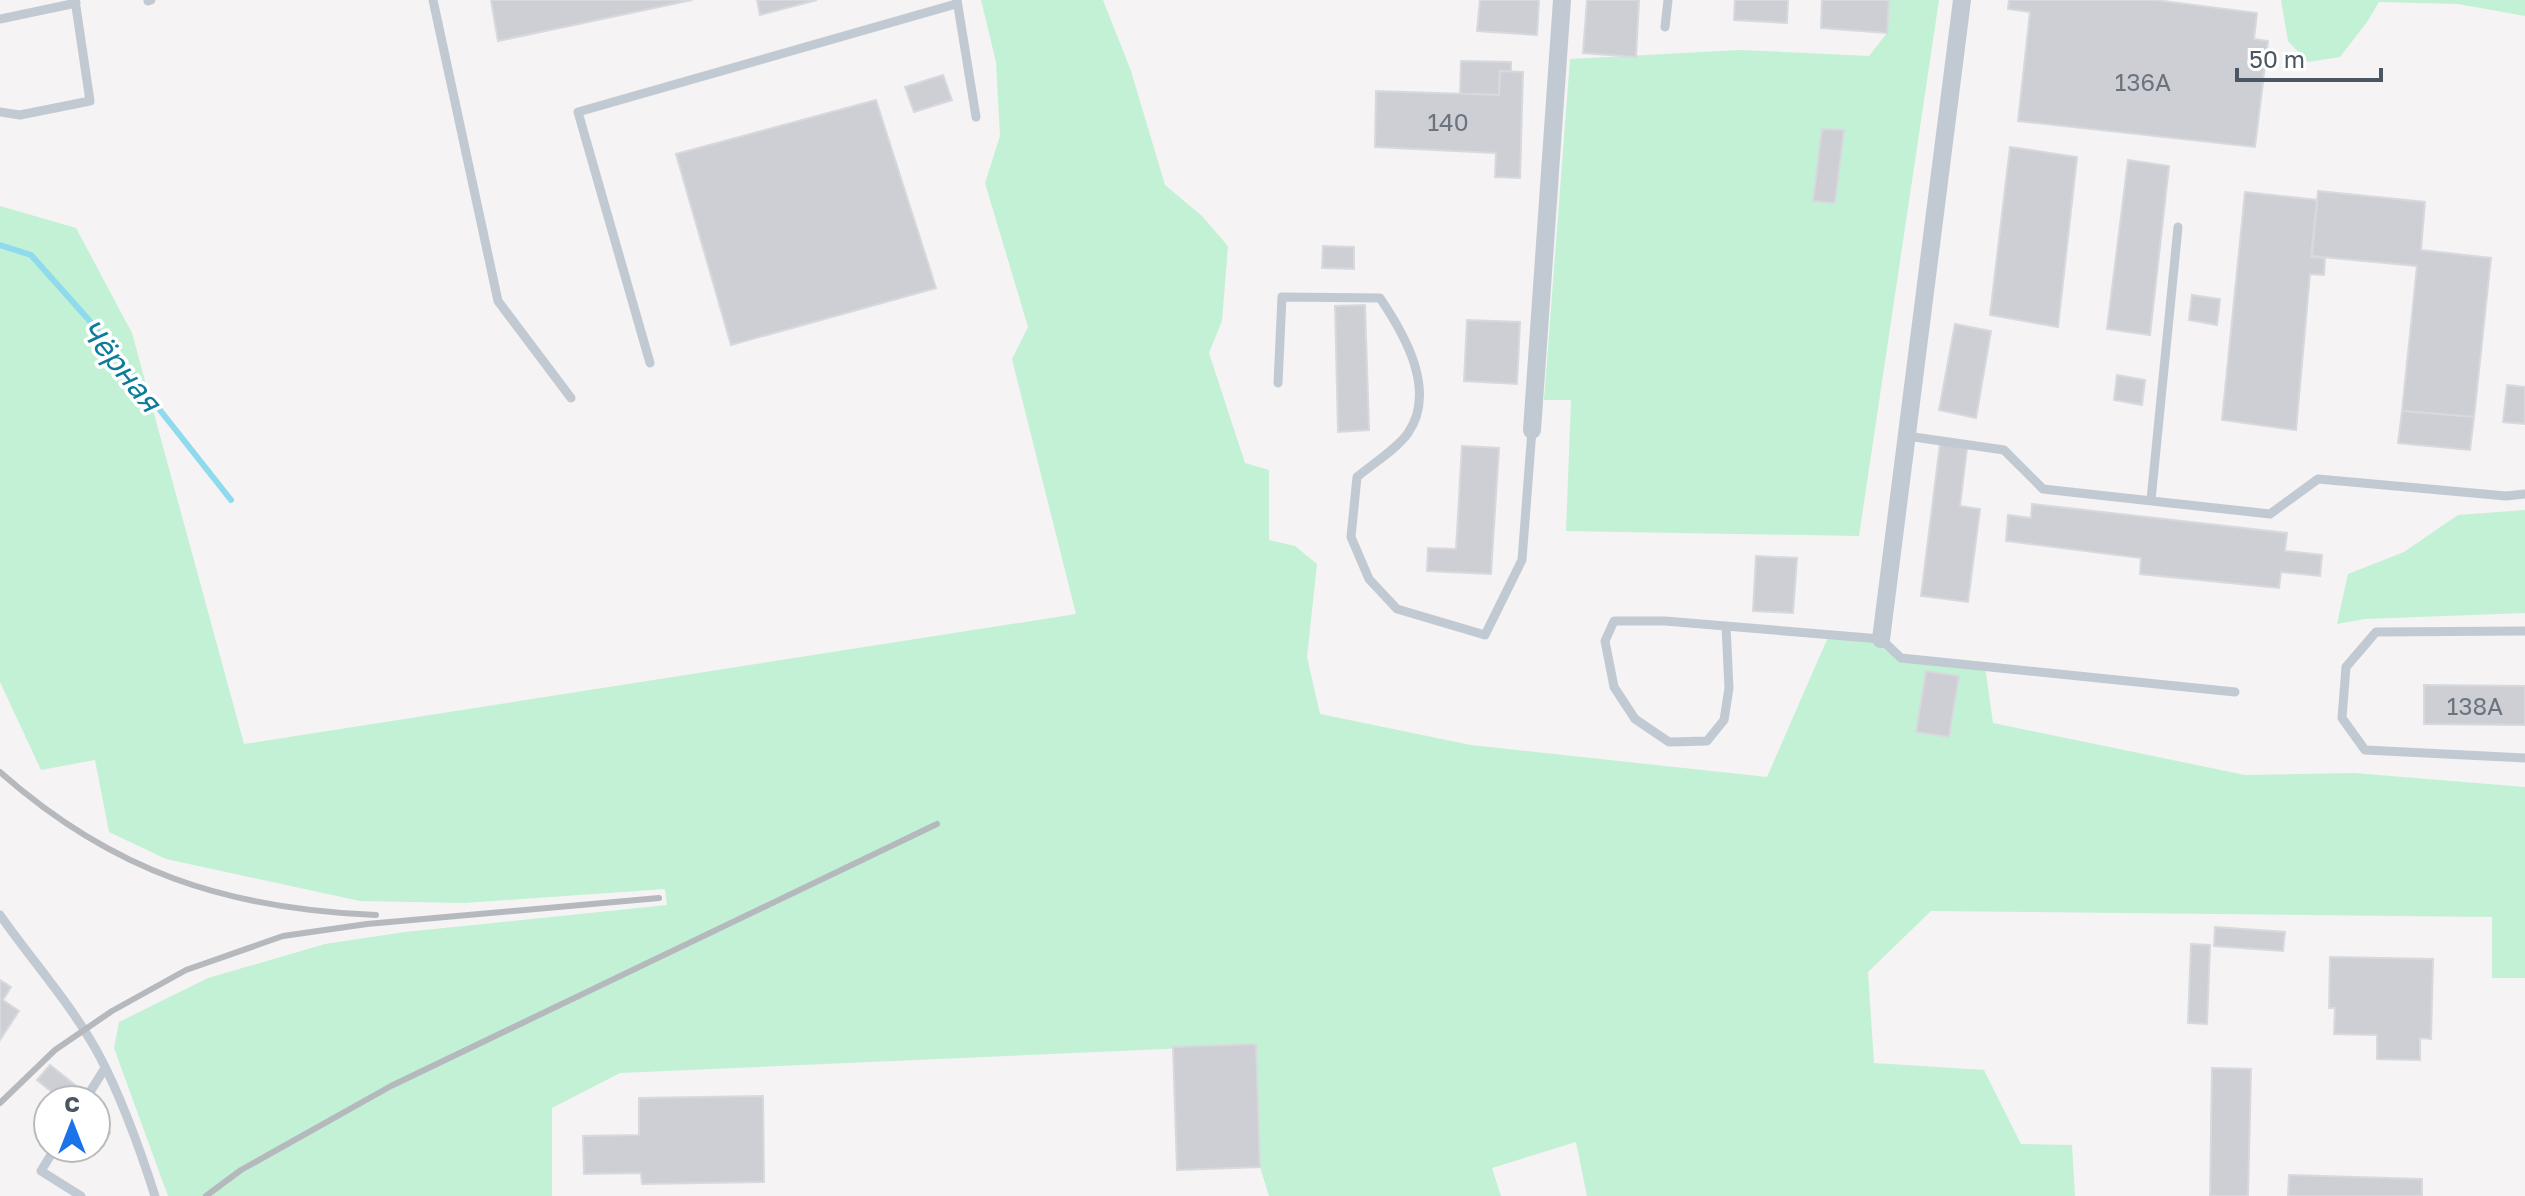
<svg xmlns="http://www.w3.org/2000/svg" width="2525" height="1196" viewBox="0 0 2525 1196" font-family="'Golos Text',sans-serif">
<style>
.green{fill:#c3f1d5}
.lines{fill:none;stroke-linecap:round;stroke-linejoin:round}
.stream{stroke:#90daee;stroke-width:6}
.building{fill:#cdcfd5;stroke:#d7d9de;stroke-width:2}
.service{stroke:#c1cad2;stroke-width:9}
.minor{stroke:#c1cad2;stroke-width:18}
.rail{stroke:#b5b8bd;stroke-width:6}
.labels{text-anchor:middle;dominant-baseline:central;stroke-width:7;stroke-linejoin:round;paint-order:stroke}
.number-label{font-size:24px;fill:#6b747e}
.water-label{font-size:30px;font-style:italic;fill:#0c7c9b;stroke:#fff}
</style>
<rect width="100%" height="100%" fill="#f5f3f3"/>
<!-- green -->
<g class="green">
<path d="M 981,0 L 1103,0 L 1131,71 L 1165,185 L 1202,216 L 1228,246 L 1222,321 L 1209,353 L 1245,463 L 1269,470 L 1269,540 L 1295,546 L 1317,564 L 1307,657 L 1320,714 L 1471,745 L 1767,777 L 1829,635 L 1881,639 L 1901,658 L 1985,666 L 1993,723 L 2245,775 L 2354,773 L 2525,787 L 2525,978 L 2492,978 L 2492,917 L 1931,911 L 1868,972 L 1874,1063 L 1984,1070 L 2021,1144 L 2072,1145 L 2075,1196 L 1587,1196 L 1576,1142 L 1492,1168 L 1501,1196 L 1269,1196 L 1260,1167 L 1256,1045 L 620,1073 L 552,1108 L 552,1196 L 168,1196 L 114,1048 L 119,1022 L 208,978 L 325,944 L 405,932 L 667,905 L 665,889 L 464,903 L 360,901 L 166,859 L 109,832 L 95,760 L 41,770 L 0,682 L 0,206 L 76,228 L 132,333 L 244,744 L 1076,614 L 1012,359 L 1028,327 L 985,183 L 1000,136 L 996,62 Z"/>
<path d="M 1889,0 L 1939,0 L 1859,536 L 1566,531 L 1571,400 L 1544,400 L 1570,59 L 1740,50 L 1869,56 L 1887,33 Z"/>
<path d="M 2281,0 L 2525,0 L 2525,16 L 2458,4 L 2379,2 L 2367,22 L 2340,57 L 2308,62 L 2288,41 Z"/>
<path d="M 2525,510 L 2525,613 L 2365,619 L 2337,624 L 2348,574 L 2404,552 L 2458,515 Z"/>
</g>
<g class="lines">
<!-- stream -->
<path class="stream" d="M 0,245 L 31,255 L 88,319 L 231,500"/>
</g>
<!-- building -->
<g class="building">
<path d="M 491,0 L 692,0 L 498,41 Z"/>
<path d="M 757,0 L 817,0 L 760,15 Z"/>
<path d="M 1480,0 L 1539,0 L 1537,35 L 1477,31 Z"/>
<path d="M 1587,0 L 1639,0 L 1636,57 L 1583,53 Z"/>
<path d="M 1735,0 L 1788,0 L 1787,23 L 1734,20 Z"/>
<path d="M 1822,0 L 1889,0 L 1887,33 L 1821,28 Z"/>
<path d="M 2009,0 L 2155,0 L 2257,13 L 2254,39 L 2268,41 L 2255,147 L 2018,121 L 2030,12 L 2008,9 Z"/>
<path d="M 1461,61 L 1511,62 L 1511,71 L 1500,71 L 1499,95 L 1460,94 Z"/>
<path d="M 1500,71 L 1523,72 L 1520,178 L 1495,177 L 1496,153 L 1375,147 L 1376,91 L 1499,95 Z"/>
<path d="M 943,75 L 952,100 L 914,112 L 905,87 Z"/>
<path d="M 876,100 L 936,288 L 731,345 L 676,154 Z"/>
<path d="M 1822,129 L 1844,130 L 1835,203 L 1813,201 Z"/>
<path d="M 2010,147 L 2077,157 L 2058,327 L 1990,315 Z"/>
<path d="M 2128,160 L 2169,166 L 2150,335 L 2107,329 Z"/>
<path d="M 2318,191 L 2425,202 L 2421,250 L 2491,258 L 2474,417 L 2402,411 L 2417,266 L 2312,256 Z"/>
<path d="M 2245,192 L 2317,200 L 2311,257 L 2325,258 L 2324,275 L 2310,274 L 2296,430 L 2222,420 Z"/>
<path d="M 1323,246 L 1354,247 L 1354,269 L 1322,268 Z"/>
<path d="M 2192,295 L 2220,299 L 2217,325 L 2189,320 Z"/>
<path d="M 1365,305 L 1369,430 L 1338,432 L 1335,306 Z"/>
<path d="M 1467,320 L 1520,322 L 1517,384 L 1464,381 Z"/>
<path d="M 1955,324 L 1991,331 L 1976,418 L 1939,410 Z"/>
<path d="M 2117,375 L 2145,380 L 2142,405 L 2114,400 Z"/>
<path d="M 2507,385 L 2525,387 L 2525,424 L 2503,422 Z"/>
<path d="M 2402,411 L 2474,417 L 2470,450 L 2398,443 Z"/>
<path d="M 1940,444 L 1967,448 L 1960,506 L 1980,509 L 1968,602 L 1921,596 Z"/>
<path d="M 1462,446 L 1499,448 L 1491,574 L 1427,571 L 1428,548 L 1456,549 Z"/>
<path d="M 2032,504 L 2287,533 L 2285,551 L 2322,555 L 2320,576 L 2281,572 L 2279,588 L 2140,574 L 2141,558 L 2006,541 L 2008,515 L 2031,518 Z"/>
<path d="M 1756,556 L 1797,558 L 1793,613 L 1753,611 Z"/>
<path d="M 1926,671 L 1959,676 L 1949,737 L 1916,732 Z"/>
<path d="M 2424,685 L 2525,686 L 2525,725 L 2424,724 Z"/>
<path d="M 2215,927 L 2285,932 L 2283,951 L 2214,946 Z"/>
<path d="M 2191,944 L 2210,945 L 2207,1024 L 2188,1023 Z"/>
<path d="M 2330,957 L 2433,959 L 2431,1039 L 2420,1038 L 2420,1060 L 2377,1059 L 2377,1035 L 2334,1034 L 2335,1008 L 2329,1008 Z"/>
<path d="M 0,980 L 11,987 L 3,1000 L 19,1011 L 0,1040 Z"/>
<path d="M 1256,1044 L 1260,1167 L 1177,1170 L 1173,1047 Z"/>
<path d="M 50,1065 L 84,1092 L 78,1100 L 62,1100 L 37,1080 Z"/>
<path d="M 2212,1068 L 2251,1069 L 2248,1196 L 2210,1196 Z"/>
<path d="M 763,1096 L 764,1182 L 642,1184 L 641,1173 L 584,1174 L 583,1136 L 639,1135 L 639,1098 Z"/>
<path d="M 96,1123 L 110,1133 L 95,1154 L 86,1148 L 96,1148 Z"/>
<path d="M 2289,1175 L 2422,1179 L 2422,1196 L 2288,1196 Z"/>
</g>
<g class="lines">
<!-- service -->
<g class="service">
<path d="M 433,0 L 498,301 L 571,398"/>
<path d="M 957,0 L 976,117"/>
<path d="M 148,1 L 151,0"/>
<path d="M 0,19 L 76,3"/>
<path d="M 1665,27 L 1668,0"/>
<path d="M 0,112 L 20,115 L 90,101 L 75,0"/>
<path d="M 650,363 L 578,112 L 956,4"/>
<path d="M 1278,383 L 1282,297 L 1380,298 C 1405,335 1437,391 1408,433 C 1398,448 1371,465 1357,477 L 1351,537 L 1369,579 L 1397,609 L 1485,635 L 1522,560 L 1532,430"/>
<path d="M 1907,436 L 2004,450 L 2043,489 L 2270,514 L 2318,479 L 2506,496 L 2525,494"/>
<path d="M 2151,500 L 2178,227"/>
<path d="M 1726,626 L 1729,688 L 1724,720 L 1707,741 L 1669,742 L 1635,719 L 1614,687 L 1605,641 L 1614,621 L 1665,621 L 1881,639 L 1901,658 L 2235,692"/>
<path d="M 2525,631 L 2376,632 L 2346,667 L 2342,718 L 2365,750 L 2525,758"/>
<path d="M 0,915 C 33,962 73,1006 100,1057 C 123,1101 140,1149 155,1196"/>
<path d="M 85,1100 L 105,1068"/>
<path d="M 55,1148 L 41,1171 L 81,1196"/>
</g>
<!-- minor -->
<g class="minor">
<path d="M 1532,430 L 1562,0"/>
<path d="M 1881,639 L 1962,0"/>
</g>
<!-- rail -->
<g class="rail">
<path d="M 0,772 C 113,872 227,909 376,915"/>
<path d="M 0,1103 L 55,1050 L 112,1011 L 186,970 L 283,936 L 367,924 L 659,898"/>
<path d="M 206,1196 L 241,1170 L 391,1086 L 937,824"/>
</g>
</g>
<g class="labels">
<!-- number labels -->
<g class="number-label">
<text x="2143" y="81">136А</text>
<text x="1448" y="121">140</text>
<text x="2475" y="705">138А</text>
</g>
<!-- water labels -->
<g class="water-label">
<text transform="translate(121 365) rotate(51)">Чёрная</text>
</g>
</g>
<!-- north arrow -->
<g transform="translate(72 1124)"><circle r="38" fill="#ffffff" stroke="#b7bbc0" stroke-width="2"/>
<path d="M0-6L14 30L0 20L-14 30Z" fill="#1a73e8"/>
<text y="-12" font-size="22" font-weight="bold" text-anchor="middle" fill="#4a5661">С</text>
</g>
<!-- scale -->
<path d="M2237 68v12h144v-12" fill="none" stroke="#4a5661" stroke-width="4"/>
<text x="2249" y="68" font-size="24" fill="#4a5661" stroke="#ffffff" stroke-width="6" paint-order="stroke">50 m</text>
</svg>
